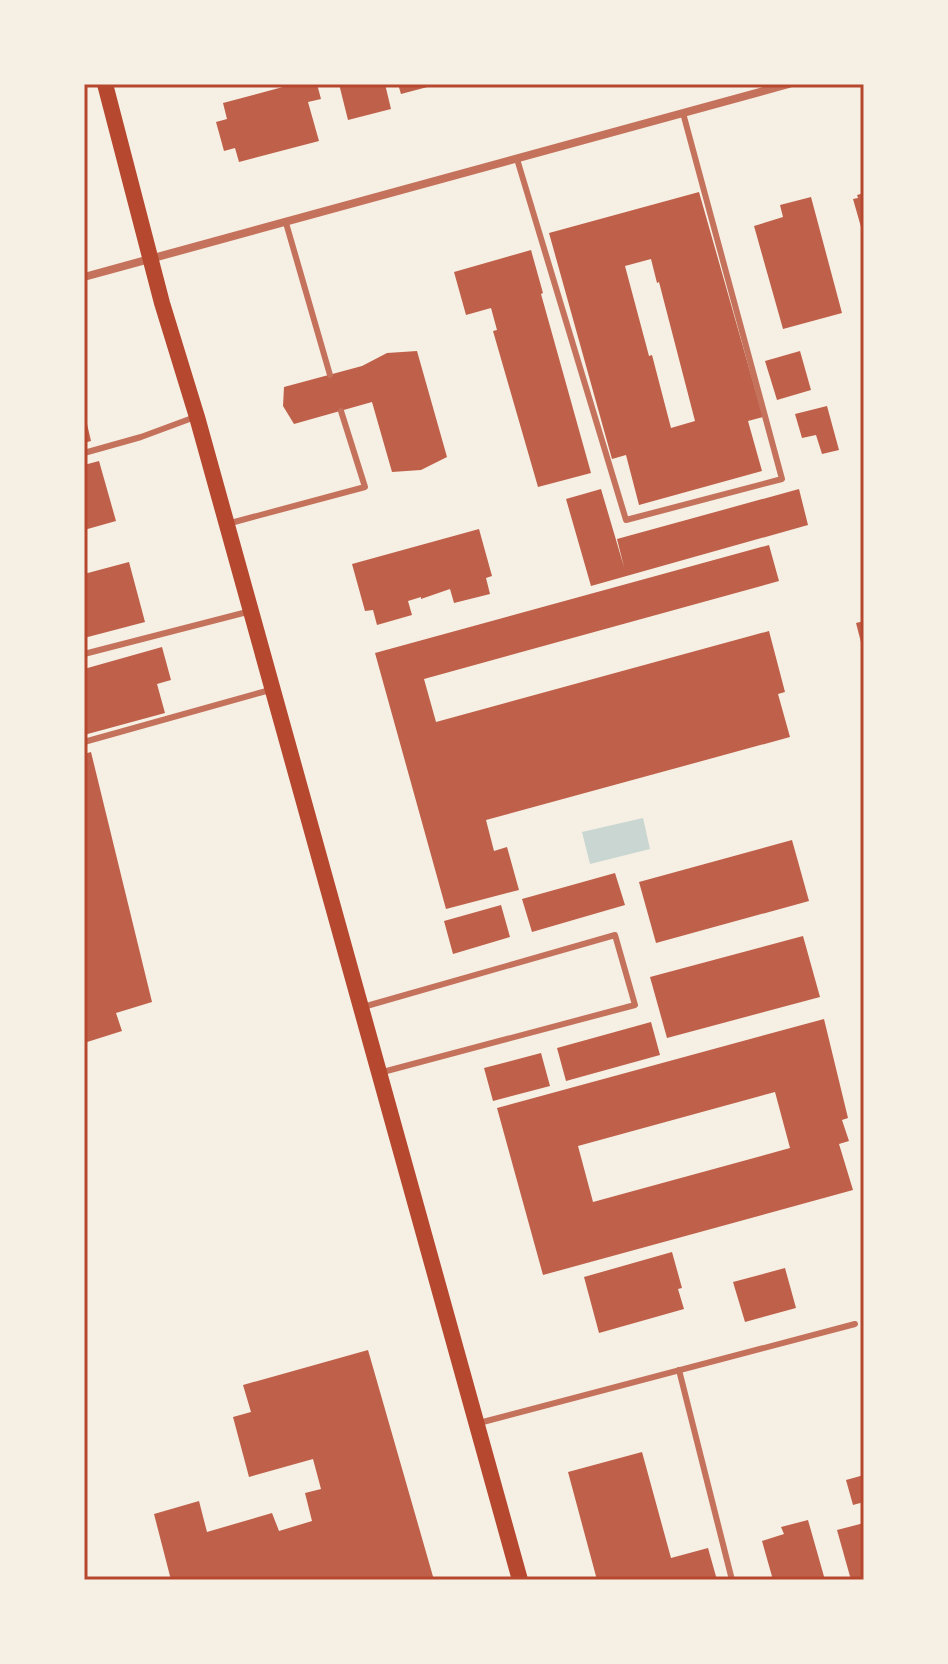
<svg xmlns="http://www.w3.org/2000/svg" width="948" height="1664" viewBox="0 0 948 1664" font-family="'Asap Condensed',sans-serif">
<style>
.water{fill:#c9d6d2}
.building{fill:#bf614a;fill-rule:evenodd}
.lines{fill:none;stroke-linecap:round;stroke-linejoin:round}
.service{stroke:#c5725c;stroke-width:6}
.minor{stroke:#c5725c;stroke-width:8}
.secondary{stroke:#b5482f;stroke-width:16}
.neatline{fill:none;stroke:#b5482f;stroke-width:3}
</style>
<rect width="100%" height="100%" fill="#f6efe4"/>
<!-- water -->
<path class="water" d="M 643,818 L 650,849 L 590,864 L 582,832 Z"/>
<!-- building -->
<g class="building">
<path d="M 294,84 L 317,84 L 321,99 L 308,102 L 319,141 L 239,162 L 235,148 L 224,151 L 216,122 L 227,119 L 223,103 Z"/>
<path d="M 339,84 L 385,84 L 391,109 L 348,120 Z"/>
<path d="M 398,84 L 435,84 L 435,85 L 401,94 Z"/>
<path d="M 699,192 L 763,417 L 748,421 L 762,471 L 639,505 L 626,455 L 612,459 L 549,233 ZM 651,259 L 657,283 L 659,282 L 695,421 L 671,428 L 652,355 L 649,356 L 625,266 Z"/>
<path d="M 864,193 L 864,234 L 863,234 L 853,199 L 858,198 L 857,195 Z"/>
<path d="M 811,197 L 842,313 L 783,329 L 754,226 L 783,217 L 780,205 Z"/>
<path d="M 531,250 L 543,293 L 541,294 L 591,473 L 538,487 L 493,331 L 497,330 L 491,308 L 466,315 L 454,272 Z"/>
<path d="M 417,351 L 447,457 L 421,470 L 392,472 L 372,402 L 294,424 L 283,406 L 284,387 L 362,366 L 387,353 Z"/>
<path d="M 800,351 L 811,390 L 777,400 L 765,361 Z"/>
<path d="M 827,406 L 839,450 L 822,454 L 816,435 L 802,438 L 795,414 Z"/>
<path d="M 84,411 L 91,441 L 84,443 Z"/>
<path d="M 99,461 L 116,521 L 84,530 L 84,465 Z"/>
<path d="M 601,489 L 624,567 L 617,539 L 799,489 L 808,525 L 591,586 L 566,499 Z"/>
<path d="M 479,529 L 492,576 L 486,578 L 490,594 L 454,603 L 450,589 L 421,599 L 421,597 L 408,601 L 412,615 L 377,625 L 373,610 L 365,611 L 352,564 Z"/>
<path d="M 769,545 L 779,581 L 424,679 L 436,722 L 769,631 L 785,692 L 778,694 L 790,737 L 486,820 L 494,851 L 507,847 L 519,890 L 446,909 L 375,653 Z"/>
<path d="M 129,562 L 145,622 L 84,638 L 84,574 Z"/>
<path d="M 864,621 L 864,650 L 863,650 L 856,623 Z"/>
<path d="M 162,647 L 171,680 L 157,684 L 165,713 L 84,735 L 84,669 Z"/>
<path d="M 91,752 L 152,1002 L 116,1013 L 122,1031 L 84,1043 L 84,754 Z"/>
<path d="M 792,840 L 809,901 L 656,943 L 639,882 Z"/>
<path d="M 615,873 L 625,905 L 532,932 L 522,899 Z"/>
<path d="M 501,905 L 510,937 L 453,954 L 444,921 Z"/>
<path d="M 803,936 L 820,997 L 667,1038 L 650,977 Z"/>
<path d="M 824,1019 L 848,1118 L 842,1120 L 849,1141 L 839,1144 L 853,1190 L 543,1275 L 497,1108 ZM 775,1092 L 790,1148 L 593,1202 L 578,1146 Z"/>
<path d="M 651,1022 L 660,1055 L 566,1081 L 557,1048 Z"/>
<path d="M 541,1053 L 550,1086 L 493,1101 L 484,1068 Z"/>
<path d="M 672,1252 L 682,1288 L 678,1289 L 684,1309 L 599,1333 L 584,1277 Z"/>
<path d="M 785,1268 L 796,1308 L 745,1322 L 733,1282 Z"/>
<path d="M 368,1350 L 434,1580 L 171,1580 L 154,1514 L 199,1501 L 207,1532 L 272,1513 L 279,1531 L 312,1521 L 305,1493 L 321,1489 L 313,1459 L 249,1477 L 233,1417 L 251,1412 L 243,1385 Z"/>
<path d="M 642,1452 L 671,1558 L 708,1548 L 717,1580 L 597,1580 L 568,1472 Z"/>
<path d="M 864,1475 L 864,1502 L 853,1505 L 846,1480 Z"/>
<path d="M 808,1520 L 825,1580 L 773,1580 L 762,1541 L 784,1534 L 781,1527 Z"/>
<path d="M 864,1523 L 864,1580 L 851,1580 L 837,1530 Z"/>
</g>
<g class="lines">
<!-- service -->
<g class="service">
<path d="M 517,159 L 626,520 L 782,479 L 683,113"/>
<path d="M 286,223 L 330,375"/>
<path d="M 84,453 L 141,437 L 195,417"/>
<path d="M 227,524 L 365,487 L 341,411"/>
<path d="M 84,654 L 251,611"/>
<path d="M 84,742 L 270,690"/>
<path d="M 363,1007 L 615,935 L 635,1005 L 379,1073"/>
<path d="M 679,1370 L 732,1580"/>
<path d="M 479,1423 L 855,1324"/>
</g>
<!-- minor -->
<path class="minor" d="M 84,277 L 789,84"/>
<!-- secondary -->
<path class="secondary" d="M 105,84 L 162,303 L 197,417 L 520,1580"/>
</g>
<!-- border -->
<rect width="948" height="1664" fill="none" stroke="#f6efe4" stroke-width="172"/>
<rect x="86" y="86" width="776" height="1492" class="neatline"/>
</svg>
